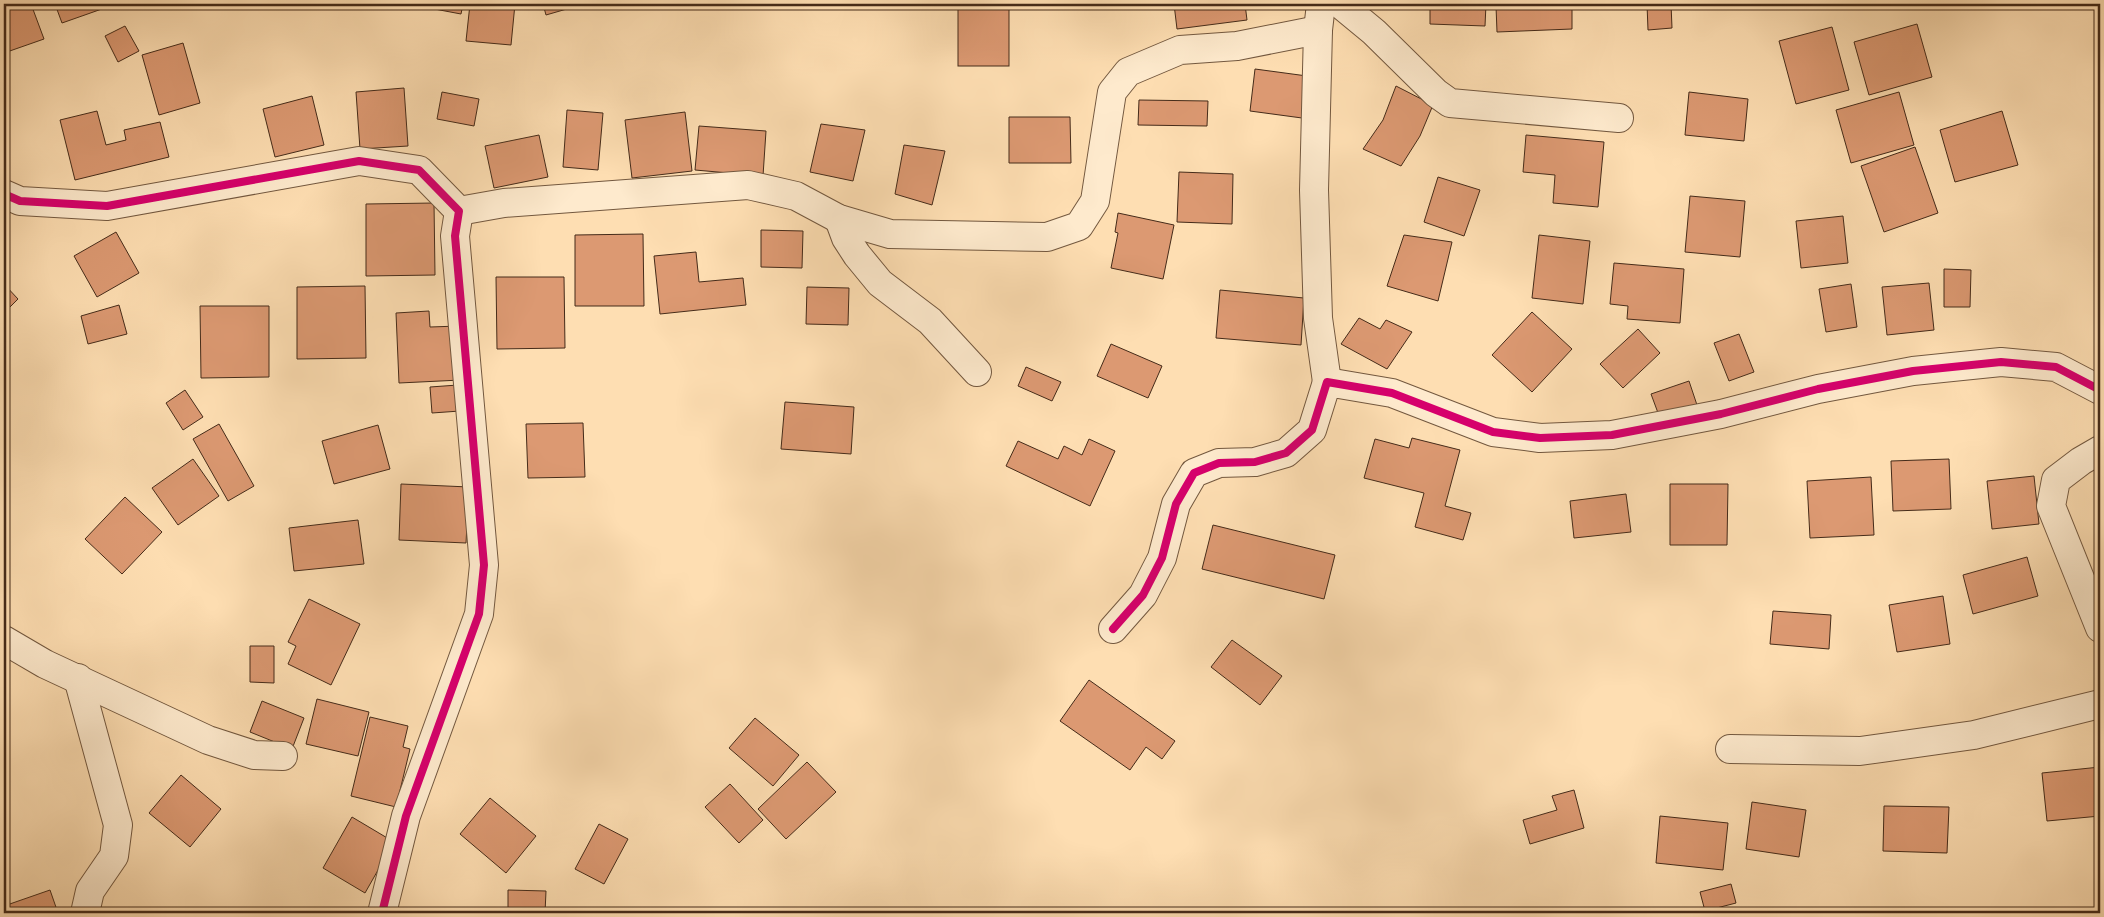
<svg xmlns="http://www.w3.org/2000/svg" width="2104" height="917" viewBox="0 0 2104 917" font-family="'IM FELL Double Pica',serif">
<style>
.building{fill:#dc9972;stroke:#452b19}
.lines{fill:none;stroke-linecap:round;stroke-linejoin:round}
.minor-casing{stroke:#73583f;stroke-width:30}
.minor{stroke:#feeacd;stroke-width:28}
.cycleway-casing{stroke:#feeacd;stroke-width:11}
.cycleway{stroke:#d6006c;stroke-width:8}
</style>
<rect width="100%" height="100%" fill="#fedeb2"/>
<filter id="stains"><feTurbulence type="fractalNoise" baseFrequency=".004" numOctaves="4"/><feColorMatrix values="0 0 0 0 .2 0 0 0 0 .09 0 0 0 0 .02 0 0 0 .5 -.17"/></filter>
<radialGradient id="worn" r=".72"><stop offset=".6" stop-color="#630" stop-opacity="0"/><stop offset="1" stop-color="#630" stop-opacity=".3"/></radialGradient>
<!-- building -->
<g class="building">
<path d="M 4,4 L 31,4 L 44,39 L 4,53 Z"/>
<path d="M 55,4 L 116,4 L 62,23 Z"/>
<path d="M 408,4 L 463,4 L 461,14 Z"/>
<path d="M 470,4 L 515,4 L 511,45 L 466,41 Z"/>
<path d="M 543,4 L 584,4 L 546,15 Z"/>
<rect x="958" y="4" width="51" height="62"/>
<path d="M 1174,4 L 1245,4 L 1247,20 L 1177,29 Z"/>
<path d="M 1430,4 L 1486,4 L 1485,26 L 1430,24 Z"/>
<path d="M 1523,4 L 1572,4 L 1572,29 L 1497,32 L 1496,6 Z"/>
<path d="M 1647,4 L 1671,4 L 1672,28 L 1648,30 Z"/>
<path d="M 1786,4 L 1834,4 L 1787,9 Z"/>
<path d="M 1917,24 L 1932,77 L 1869,95 L 1854,42 Z"/>
<path d="M 125,26 L 139,51 L 118,62 L 105,36 Z"/>
<path d="M 1832,27 L 1849,90 L 1796,104 L 1779,41 Z"/>
<path d="M 183,43 L 200,103 L 159,115 L 142,55 Z"/>
<path d="M 1255,69 L 1307,76 L 1302,118 L 1250,111 Z"/>
<path d="M 1396,86 L 1433,105 L 1420,136 L 1401,166 L 1363,149 L 1383,120 Z"/>
<path d="M 404,88 L 408,146 L 360,149 L 356,92 Z"/>
<path d="M 442,92 L 479,99 L 474,126 L 437,119 Z"/>
<path d="M 1689,92 L 1748,99 L 1744,141 L 1685,135 Z"/>
<path d="M 1899,92 L 1914,145 L 1851,163 L 1836,110 Z"/>
<path d="M 312,96 L 324,145 L 275,157 L 263,109 Z"/>
<path d="M 1139,100 L 1208,101 L 1207,126 L 1138,125 Z"/>
<path d="M 567,110 L 603,113 L 598,170 L 563,167 Z"/>
<path d="M 97,111 L 106,145 L 126,140 L 124,130 L 160,122 L 169,157 L 75,180 L 60,120 Z"/>
<path d="M 2002,111 L 2018,165 L 1955,182 L 1940,130 Z"/>
<path d="M 685,112 L 692,171 L 632,178 L 625,120 Z"/>
<path d="M 1009,117 L 1070,117 L 1071,163 L 1009,163 Z"/>
<path d="M 821,124 L 865,130 L 853,181 L 810,172 Z"/>
<path d="M 699,126 L 766,131 L 763,176 L 695,170 Z"/>
<path d="M 539,135 L 548,177 L 494,188 L 485,146 Z"/>
<path d="M 1526,135 L 1604,142 L 1598,207 L 1553,203 L 1555,175 L 1523,172 Z"/>
<path d="M 904,145 L 945,151 L 932,205 L 895,194 Z"/>
<path d="M 1915,147 L 1938,213 L 1884,232 L 1861,166 Z"/>
<path d="M 1179,172 L 1233,174 L 1232,224 L 1177,222 Z"/>
<path d="M 1438,177 L 1480,190 L 1464,236 L 1424,222 Z"/>
<path d="M 1690,196 L 1745,201 L 1740,257 L 1685,252 Z"/>
<path d="M 434,203 L 435,275 L 366,276 L 366,204 Z"/>
<path d="M 1118,213 L 1174,225 L 1163,279 L 1111,268 L 1118,233 L 1115,232 Z"/>
<path d="M 1843,216 L 1848,263 L 1801,268 L 1796,221 Z"/>
<path d="M 761,230 L 803,231 L 802,268 L 761,267 Z"/>
<path d="M 116,232 L 139,273 L 97,297 L 74,256 Z"/>
<path d="M 643,234 L 644,306 L 575,306 L 575,235 Z"/>
<path d="M 1404,235 L 1452,242 L 1438,301 L 1387,286 Z"/>
<path d="M 1539,235 L 1590,241 L 1583,304 L 1532,298 Z"/>
<path d="M 696,252 L 699,282 L 743,278 L 746,305 L 660,314 L 654,256 Z"/>
<path d="M 1614,263 L 1684,269 L 1680,323 L 1627,319 L 1628,306 L 1610,304 Z"/>
<path d="M 1944,269 L 1971,270 L 1970,307 L 1944,307 Z"/>
<path d="M 496,277 L 564,277 L 565,348 L 497,349 Z"/>
<path d="M 1929,283 L 1934,330 L 1887,335 L 1882,287 Z"/>
<path d="M 4,284 L 18,299 L 4,313 Z"/>
<path d="M 1851,284 L 1857,327 L 1826,332 L 1819,289 Z"/>
<path d="M 365,286 L 366,358 L 297,359 L 297,287 Z"/>
<path d="M 807,287 L 849,288 L 848,325 L 806,324 Z"/>
<path d="M 1220,290 L 1304,298 L 1301,345 L 1216,338 Z"/>
<path d="M 119,305 L 127,334 L 88,344 L 81,316 Z"/>
<path d="M 200,306 L 269,306 L 269,377 L 201,378 Z"/>
<path d="M 429,311 L 430,327 L 459,326 L 461,380 L 399,383 L 396,313 Z"/>
<path d="M 1532,312 L 1572,349 L 1532,392 L 1492,355 Z"/>
<path d="M 1359,318 L 1380,329 L 1386,320 L 1412,332 L 1387,369 L 1341,344 Z"/>
<path d="M 1638,329 L 1660,353 L 1623,388 L 1600,364 Z"/>
<path d="M 1739,334 L 1754,372 L 1729,381 L 1714,343 Z"/>
<path d="M 1111,344 L 1162,366 L 1148,398 L 1097,376 Z"/>
<path d="M 1026,367 L 1061,382 L 1052,401 L 1018,386 Z"/>
<path d="M 1689,381 L 1698,408 L 1661,421 L 1651,394 Z"/>
<path d="M 458,385 L 460,411 L 432,413 L 430,387 Z"/>
<path d="M 185,390 L 203,417 L 183,430 L 166,403 Z"/>
<path d="M 785,402 L 854,407 L 851,454 L 781,449 Z"/>
<path d="M 583,423 L 585,477 L 528,478 L 526,424 Z"/>
<path d="M 219,424 L 254,486 L 228,501 L 193,439 Z"/>
<path d="M 378,425 L 390,469 L 334,484 L 322,441 Z"/>
<path d="M 1412,438 L 1460,450 L 1445,506 L 1471,513 L 1463,540 L 1415,527 L 1424,493 L 1364,478 L 1375,439 L 1409,448 Z"/>
<path d="M 1089,439 L 1115,451 L 1090,506 L 1006,466 L 1018,441 L 1058,459 L 1064,446 L 1082,455 Z"/>
<path d="M 193,459 L 219,496 L 178,525 L 152,488 Z"/>
<path d="M 1949,459 L 1951,509 L 1893,511 L 1891,461 Z"/>
<path d="M 2034,476 L 2039,524 L 1992,529 L 1987,481 Z"/>
<path d="M 1871,477 L 1874,535 L 1810,538 L 1807,481 Z"/>
<path d="M 401,484 L 469,487 L 466,543 L 399,540 Z"/>
<path d="M 1670,484 L 1728,484 L 1727,545 L 1670,545 Z"/>
<path d="M 1626,494 L 1631,532 L 1574,538 L 1570,501 Z"/>
<path d="M 125,497 L 162,532 L 122,574 L 85,539 Z"/>
<path d="M 358,520 L 364,564 L 294,571 L 289,528 Z"/>
<path d="M 1213,525 L 1335,555 L 1324,599 L 1202,569 Z"/>
<path d="M 2027,557 L 2038,596 L 1973,614 L 1963,575 Z"/>
<path d="M 1943,596 L 1950,644 L 1897,652 L 1889,605 Z"/>
<path d="M 309,599 L 360,624 L 331,685 L 288,664 L 296,646 L 288,642 Z"/>
<path d="M 1773,611 L 1831,615 L 1829,649 L 1770,644 Z"/>
<path d="M 1232,640 L 1282,676 L 1260,705 L 1211,667 Z"/>
<path d="M 250,646 L 274,646 L 274,683 L 250,682 Z"/>
<path d="M 1089,680 L 1175,741 L 1162,759 L 1146,747 L 1130,770 L 1060,721 Z"/>
<path d="M 317,699 L 369,712 L 358,756 L 306,744 Z"/>
<path d="M 262,701 L 304,718 L 292,749 L 250,732 Z"/>
<path d="M 370,717 L 408,726 L 403,747 L 410,749 L 396,807 L 351,796 Z"/>
<path d="M 755,718 L 799,755 L 773,786 L 729,748 Z"/>
<path d="M 807,762 L 836,792 L 786,839 L 758,809 Z"/>
<path d="M 2100,767 L 2100,816 L 2047,821 L 2042,773 Z"/>
<path d="M 181,775 L 221,809 L 190,847 L 149,813 Z"/>
<path d="M 730,784 L 763,820 L 739,843 L 705,807 Z"/>
<path d="M 1574,790 L 1584,828 L 1530,844 L 1523,820 L 1557,810 L 1552,796 Z"/>
<path d="M 490,798 L 536,836 L 506,873 L 460,834 Z"/>
<path d="M 1752,802 L 1806,810 L 1799,857 L 1746,849 Z"/>
<path d="M 1884,806 L 1949,807 L 1947,853 L 1883,851 Z"/>
<path d="M 1660,816 L 1728,823 L 1723,870 L 1656,863 Z"/>
<path d="M 352,817 L 394,842 L 365,893 L 323,868 Z"/>
<path d="M 599,824 L 628,839 L 604,884 L 575,869 Z"/>
<path d="M 1731,884 L 1736,903 L 1705,911 L 1700,892 Z"/>
<path d="M 50,890 L 58,913 L 4,913 L 4,906 Z"/>
<path d="M 508,890 L 546,891 L 545,913 L 508,913 Z"/>
</g>
<g class="lines">
<!-- minor casing -->
<g class="minor-casing">
<g id="minor">
<path d="M 1321,4 L 1318,30 L 1314,190 L 1318,318 L 1327,382"/>
<path d="M 1340,4 L 1374,32 L 1436,93 L 1450,103 L 1619,118"/>
<path d="M 4,194 L 20,201 L 107,206 L 359,161 L 419,170 L 459,211 L 455,236 L 484,565 L 479,614 L 406,816 L 382,913"/>
<path d="M 459,211 L 504,203 L 748,185 L 796,196 L 839,219 L 890,234 L 1047,237 L 1079,226 L 1095,201 L 1112,92 L 1128,72 L 1180,50 L 1237,46 L 1318,30"/>
<path d="M 839,219 L 846,238 L 857,255 L 880,283 L 930,321 L 977,372"/>
<path d="M 2100,450 L 2081,461 L 2056,480 L 2051,506 L 2100,628"/>
<path d="M 1113,629 L 1143,595 L 1162,558 L 1176,504 L 1194,473 L 1219,463 L 1255,462 L 1286,453 L 1312,430 L 1327,382 L 1392,393 L 1493,432 L 1540,438 L 1612,435 L 1721,414 L 1818,389 L 1913,371 L 2001,362 L 2056,367 L 2100,390"/>
<path d="M 4,640 L 45,664 L 208,740 L 254,755 L 283,756"/>
<path d="M 78,678 L 118,825 L 114,856 L 90,891 L 85,913"/>
<path d="M 1730,749 L 1860,751 L 1974,735 L 2100,704"/>
</g>
</g>
<!-- minor -->
<use href="#minor" class="minor"/>
<!-- cycleway casing -->
<g class="cycleway-casing">
<g id="cycleway">
<path d="M 4,194 L 20,201 L 107,206 L 359,161 L 419,170 L 459,211 L 455,236 L 484,565 L 479,614 L 406,816 L 382,913"/>
<path d="M 1113,629 L 1143,595 L 1162,558 L 1176,504 L 1194,473 L 1219,463 L 1255,462 L 1286,453 L 1312,430 L 1327,382 L 1392,393 L 1493,432 L 1540,438 L 1612,435 L 1721,414 L 1818,389 L 1913,371 L 2001,362 L 2056,367 L 2100,390"/>
</g>
</g>
<!-- cycleway -->
<use href="#cycleway" class="cycleway"/>
</g>
<!-- margin -->
<rect width="2104" height="917" fill="none" stroke="#fedeb2" stroke-width="20"/>
<rect x="5" y="5" width="2094" height="907" fill="none" stroke="#452b19" stroke-width="2.5"/>
<rect x="10" y="10" width="2084" height="897" fill="none" stroke="#452b19"/>
<rect width="100%" height="100%" filter="url(#stains)"/>
<rect width="100%" height="100%" fill="url(#worn)"/>
</svg>
